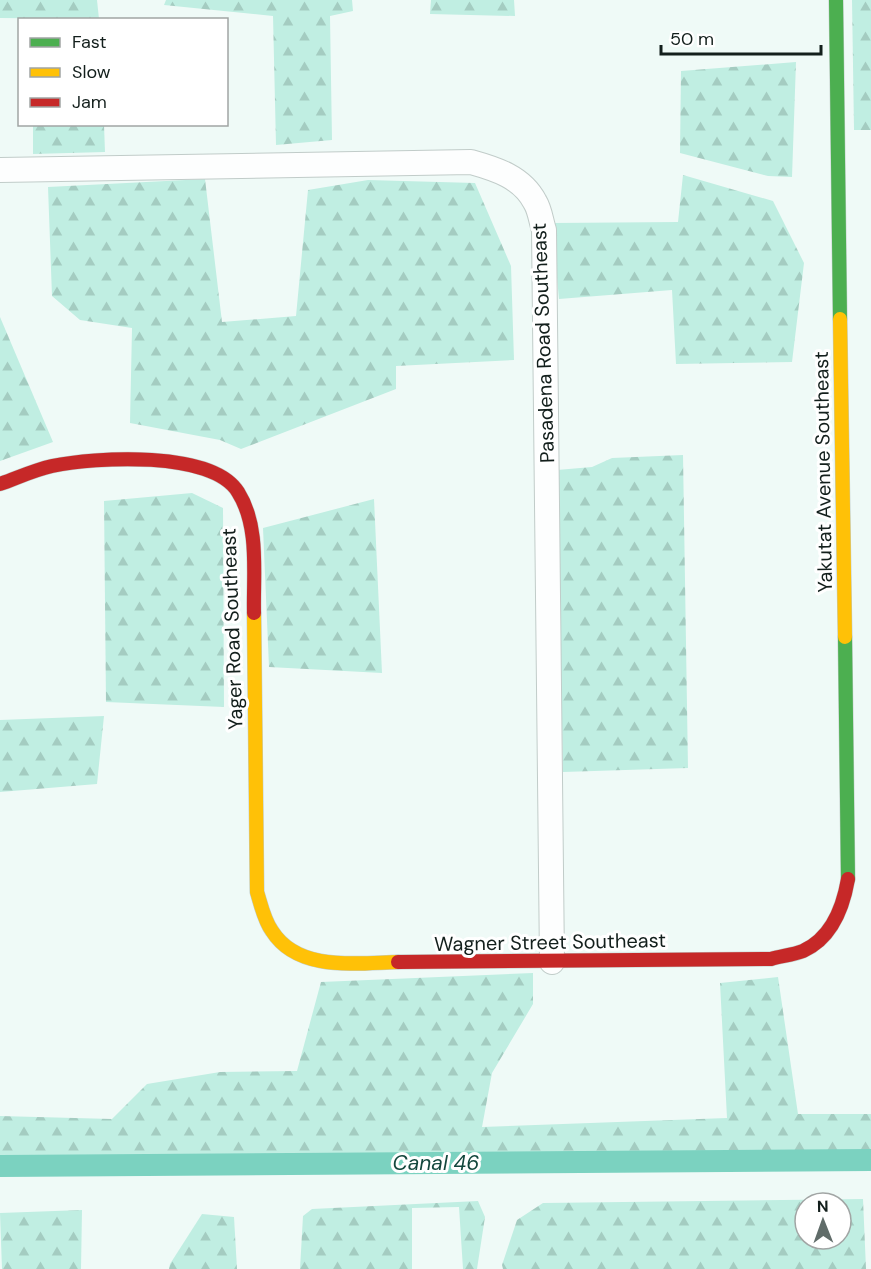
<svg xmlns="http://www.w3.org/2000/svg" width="871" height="1269" viewBox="0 0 871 1269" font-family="'DM Sans',sans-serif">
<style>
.forest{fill:url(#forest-firs);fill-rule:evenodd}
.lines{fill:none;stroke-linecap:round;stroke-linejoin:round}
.canal{stroke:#7bd2c0;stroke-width:22}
.street-casing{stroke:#c1ccc9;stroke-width:26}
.fast-casing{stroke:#c1ccc9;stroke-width:15}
.slow-casing{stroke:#c1ccc9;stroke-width:15}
.jam-casing{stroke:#c1ccc9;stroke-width:15}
.street{stroke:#fdfefe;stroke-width:24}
.fast{stroke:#4caf50;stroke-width:14}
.slow{stroke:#ffc107;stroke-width:14}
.jam{stroke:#c62828;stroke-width:14}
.labels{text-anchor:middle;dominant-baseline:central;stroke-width:6;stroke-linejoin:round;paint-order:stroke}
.street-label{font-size:20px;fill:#131f1c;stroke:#fff}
.water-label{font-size:21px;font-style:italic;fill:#13473d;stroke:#fff}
</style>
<defs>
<pattern id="forest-firs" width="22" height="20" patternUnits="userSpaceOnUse" patternTransform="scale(1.5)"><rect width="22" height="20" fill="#c0eee2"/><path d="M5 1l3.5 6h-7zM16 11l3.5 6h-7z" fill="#a4ccc1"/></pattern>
</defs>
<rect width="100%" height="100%" fill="#effaf7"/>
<!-- forest -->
<g class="forest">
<path d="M 0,0 L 97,0 L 99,19 L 0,18 Z"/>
<path d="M 166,0 L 352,0 L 353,11 L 330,16 L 332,140 L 276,145 L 273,16 L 164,5 Z"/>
<path d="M 431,0 L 514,0 L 515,16 L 430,14 Z"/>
<path d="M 852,0 L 871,0 L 871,130 L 854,130 Z"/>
<path d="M 796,62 L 792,177 L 768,176 L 680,153 L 681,71 Z"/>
<path d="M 33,125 L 104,125 L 105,152 L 33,154 Z"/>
<path d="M 683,175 L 773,201 L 804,263 L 792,362 L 676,364 L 672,290 L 559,299 L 552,223 L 678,222 Z"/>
<path d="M 205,179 L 222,322 L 296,316 L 308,190 L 368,180 L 475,183 L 511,266 L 514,360 L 396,366 L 396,389 L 241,449 L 220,440 L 130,423 L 132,328 L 80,320 L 52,296 L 48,187 Z"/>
<path d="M 0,317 L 53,442 L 0,461 Z"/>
<path d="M 683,455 L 688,768 L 563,772 L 557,470 L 592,467 L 612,458 Z"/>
<path d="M 192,493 L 223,508 L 224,707 L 106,702 L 104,501 Z"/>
<path d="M 374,499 L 382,673 L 269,667 L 263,528 Z"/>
<path d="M 104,716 L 97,784 L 0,792 L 0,720 Z"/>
<path d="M 533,973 L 533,1004 L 492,1073 L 482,1127 L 727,1118 L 720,983 L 778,977 L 798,1114 L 871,1114 L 871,1153 L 0,1159 L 0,1116 L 112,1119 L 147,1084 L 220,1072 L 297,1071 L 321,982 Z"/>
<path d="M 863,1199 L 866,1269 L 503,1269 L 502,1265 L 517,1220 L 543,1203 ZM 805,1203 L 841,1203 L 841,1239 L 805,1239 Z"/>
<path d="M 478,1201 L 485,1217 L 477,1269 L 463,1269 L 459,1207 L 412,1208 L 412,1269 L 300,1269 L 303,1216 L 312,1209 Z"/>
<path d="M 82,1210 L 81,1269 L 2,1269 L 0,1213 Z"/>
<path d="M 202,1214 L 234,1217 L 237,1269 L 169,1269 L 170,1264 Z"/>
</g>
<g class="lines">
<!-- canal -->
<path class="canal" d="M 0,1166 L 871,1160"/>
<!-- street casing -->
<g class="street-casing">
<path id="street" d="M 0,170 L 471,162 C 496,169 522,177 535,202 C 540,210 541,221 544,230 L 552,962"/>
</g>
<!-- fast casing -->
<g class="fast-casing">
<g id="fast">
<path d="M 836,0 L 840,319"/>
<path d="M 845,637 L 848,879"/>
</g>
</g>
<!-- slow casing -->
<g class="slow-casing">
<g id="slow">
<path d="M 840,319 L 845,637"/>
<path d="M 254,613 L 257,892 C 261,905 264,920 272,931 C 298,972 356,963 398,962"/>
</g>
</g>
<!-- jam casing -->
<g class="jam-casing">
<g id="jam">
<path d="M 0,484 C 17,478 34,470 52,466 C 95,457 212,450 238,492 C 260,527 253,574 254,613"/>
<path d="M 398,962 L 771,959 C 781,956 793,955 803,951 C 832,938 843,908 848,879"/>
</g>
</g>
<!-- street -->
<use href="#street" class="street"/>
<!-- fast -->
<use href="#fast" class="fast"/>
<!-- slow -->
<use href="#slow" class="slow"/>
<!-- jam -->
<use href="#jam" class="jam"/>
</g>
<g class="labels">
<!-- street labels -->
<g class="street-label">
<text transform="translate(543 343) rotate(-92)">Pasadena Road Southeast</text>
<text transform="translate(823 472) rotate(-91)">Yakutat Avenue Southeast</text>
<text transform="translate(232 629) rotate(-92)">Yager Road Southeast</text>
<text transform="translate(550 942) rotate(-1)">Wagner Street Southeast</text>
</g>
<!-- water labels -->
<g class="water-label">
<text x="436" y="1163">Canal 46</text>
</g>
</g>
<!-- legend -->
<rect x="18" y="18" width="210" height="108" fill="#ffffff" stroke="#a1a5a4" stroke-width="1.5"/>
<rect x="30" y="38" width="30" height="9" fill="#4caf50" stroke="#a1a5a4" stroke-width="1.5"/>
<text x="72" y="48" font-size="18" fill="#131f1c">Fast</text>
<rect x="30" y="68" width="30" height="9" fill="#ffc107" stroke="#a1a5a4" stroke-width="1.5"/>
<text x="72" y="78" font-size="18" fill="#131f1c">Slow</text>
<rect x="30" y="98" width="30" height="9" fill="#c62828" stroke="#a1a5a4" stroke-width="1.5"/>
<text x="72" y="108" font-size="18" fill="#131f1c">Jam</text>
<!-- north arrow -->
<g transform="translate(823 1221) rotate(359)"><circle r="28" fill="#ffffff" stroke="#a1a5a4" stroke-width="1.5"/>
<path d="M0-4.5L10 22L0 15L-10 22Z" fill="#606c69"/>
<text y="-9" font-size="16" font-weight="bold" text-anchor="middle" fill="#131f1c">N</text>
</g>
<!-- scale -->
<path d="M661 45v9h160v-9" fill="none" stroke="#131f1c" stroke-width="3"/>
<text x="670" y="45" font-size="18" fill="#131f1c" stroke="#ffffff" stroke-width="4.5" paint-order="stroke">50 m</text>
</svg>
